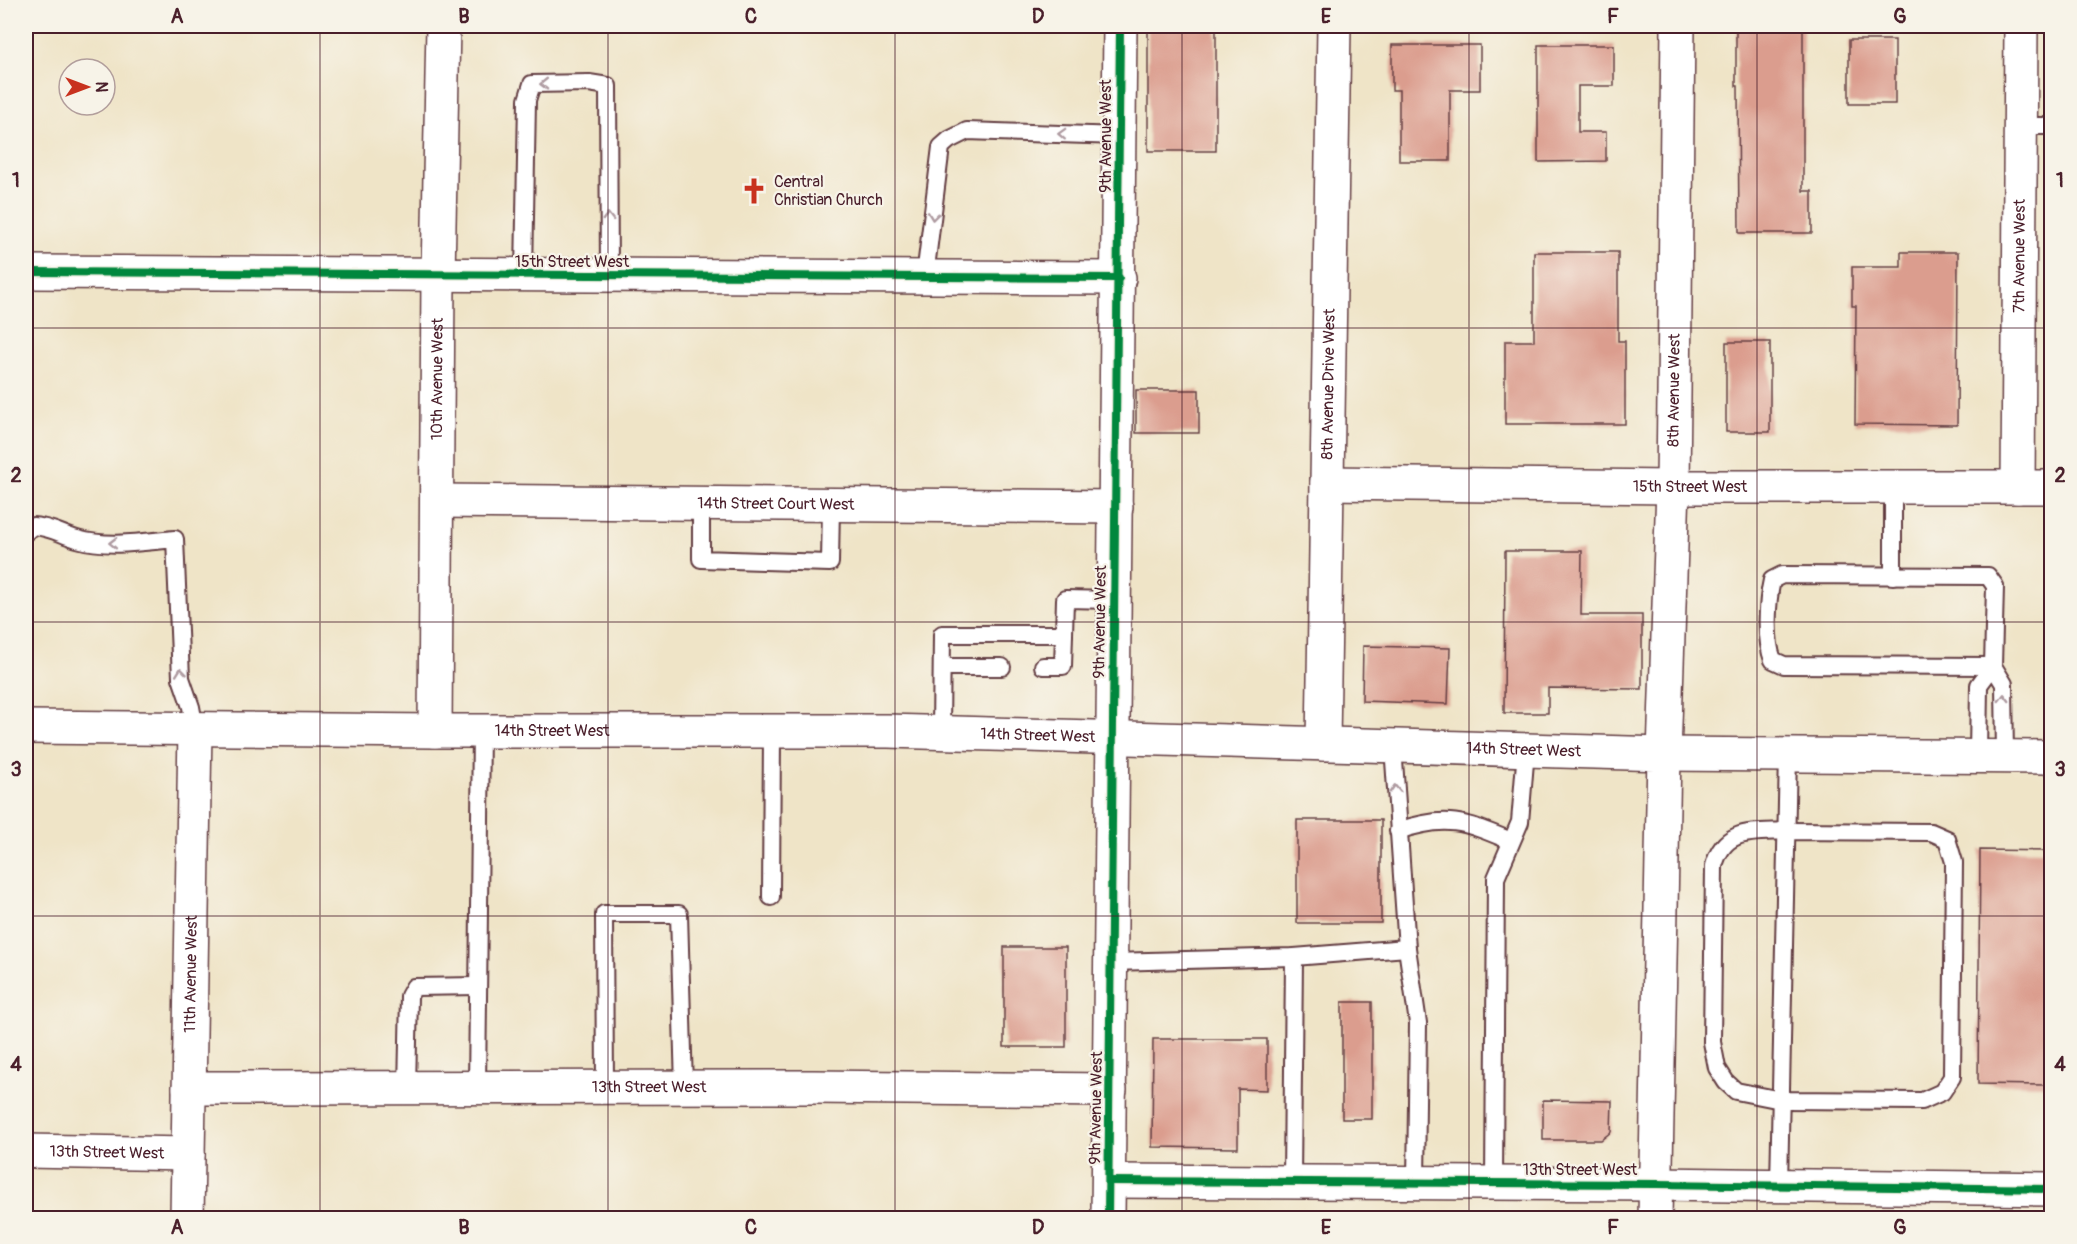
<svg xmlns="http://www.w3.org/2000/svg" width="2077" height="1244" viewBox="0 0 2077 1244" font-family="Pangolin,sans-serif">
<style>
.building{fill:#db9d8e}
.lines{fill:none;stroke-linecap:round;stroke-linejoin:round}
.lane-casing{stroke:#633d42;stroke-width:20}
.street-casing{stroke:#633d42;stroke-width:36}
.secondary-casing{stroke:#633d42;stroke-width:36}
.primary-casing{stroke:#633d42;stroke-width:36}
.lane{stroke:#fff;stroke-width:16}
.street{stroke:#fff;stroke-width:33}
.secondary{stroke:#fff;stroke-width:33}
.primary{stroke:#fff;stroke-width:33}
.cycleway-casing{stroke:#f7f3e8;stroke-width:11}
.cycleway{stroke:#00873e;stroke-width:8}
.oneway{stroke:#ae9aa0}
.grid{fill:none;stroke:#4a1f2b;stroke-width:1.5;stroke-opacity:0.55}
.labels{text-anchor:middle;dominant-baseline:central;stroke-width:4.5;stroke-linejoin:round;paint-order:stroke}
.street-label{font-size:16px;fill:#4a1f2b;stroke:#f7f3e8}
.poi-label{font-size:16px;fill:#4a1f2b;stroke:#f7f3e8;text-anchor:start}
.neatline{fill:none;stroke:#4a1f2b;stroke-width:2}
.grid-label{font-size:20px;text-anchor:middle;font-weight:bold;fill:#4a1f2b}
</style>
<rect width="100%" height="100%" fill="#f7f3e8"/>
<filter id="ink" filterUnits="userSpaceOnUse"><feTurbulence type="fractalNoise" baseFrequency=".0167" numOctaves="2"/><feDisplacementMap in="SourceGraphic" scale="12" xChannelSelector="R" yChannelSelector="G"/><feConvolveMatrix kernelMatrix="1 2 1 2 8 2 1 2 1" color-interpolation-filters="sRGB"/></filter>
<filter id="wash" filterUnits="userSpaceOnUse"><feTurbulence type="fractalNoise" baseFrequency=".008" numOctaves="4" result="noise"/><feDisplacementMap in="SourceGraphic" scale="24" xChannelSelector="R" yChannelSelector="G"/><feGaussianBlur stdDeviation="1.35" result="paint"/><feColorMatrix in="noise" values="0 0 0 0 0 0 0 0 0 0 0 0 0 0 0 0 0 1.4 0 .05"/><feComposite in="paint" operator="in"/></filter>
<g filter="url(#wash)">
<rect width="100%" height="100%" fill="#efe4c7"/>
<g id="blocks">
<!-- building -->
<g class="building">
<rect x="1148" y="26" width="68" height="125"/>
<path d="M 1736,26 L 1803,26 L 1803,191 L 1812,191 L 1812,233 L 1739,233 L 1738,86 L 1736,86 Z"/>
<rect x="1849" y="40" width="46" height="64"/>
<path d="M 1392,45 L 1480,45 L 1480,90 L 1450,90 L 1450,161 L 1399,161 L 1399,90 L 1392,90 Z"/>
<path d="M 1538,45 L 1614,45 L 1614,86 L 1578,86 L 1578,132 L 1606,132 L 1606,161 L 1538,162 Z"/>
<path d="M 1534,252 L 1618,252 L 1618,341 L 1625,341 L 1625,424 L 1505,424 L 1505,341 L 1534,341 Z"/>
<path d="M 1901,252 L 1958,252 L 1957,425 L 1855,424 L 1856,306 L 1852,306 L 1852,267 L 1901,267 Z"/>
<rect x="1726" y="342" width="44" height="90"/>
<rect x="1136" y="390" width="63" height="43"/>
<path d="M 1505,551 L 1582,551 L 1581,615 L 1642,615 L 1642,689 L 1548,688 L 1548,713 L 1504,713 Z"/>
<path d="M 1363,646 L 1450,648 L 1448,704 L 1362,701 Z"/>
<rect x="1297" y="820" width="84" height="103"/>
<path d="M 1980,850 L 2051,851 L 2052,975 L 2048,975 L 2047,1085 L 1978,1084 Z"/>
<rect x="1004" y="947" width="62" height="100"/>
<rect x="1342" y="1002" width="30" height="117"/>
<path d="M 1153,1039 L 1267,1039 L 1267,1090 L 1238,1089 L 1238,1148 L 1152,1147 Z"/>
<path d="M 1543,1100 L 1612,1101 L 1611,1132 L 1601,1140 L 1543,1140 Z"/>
</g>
</g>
</g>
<g filter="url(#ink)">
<use href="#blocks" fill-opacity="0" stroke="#633d42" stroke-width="1.5"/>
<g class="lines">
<!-- lane casing -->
<g class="lane-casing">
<g id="lane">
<path d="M 2021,126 L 2052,126"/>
<path d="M 524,275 L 527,100 L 532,84 L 589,83 L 608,86 L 609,275"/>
<path d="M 925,276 L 941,147 L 949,140 L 967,131 L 1120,136"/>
<path d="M 1893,487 L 1893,576"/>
<path d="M 701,503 L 701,559 L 830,563 L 831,505"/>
<path d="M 26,532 L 33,526 C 51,527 60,534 77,539 C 108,548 143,542 175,539 L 181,678 L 191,707 L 195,729"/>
<path d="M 1782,575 L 1988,576 L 1995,586 L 1993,666 L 1784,665 L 1773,660 C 1765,640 1767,602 1772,580 Z"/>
<path d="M 1043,666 L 1063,666 L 1064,634"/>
<path d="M 942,667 L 1002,667"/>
<path d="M 941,732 L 942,634 L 1064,634 L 1065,599 L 1114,600"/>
<path d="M 1393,746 L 1407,948 L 1418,1023 L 1416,1183"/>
<path d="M 1978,756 L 1979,685 L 1993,666 L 2004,684 L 2005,756"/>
<path d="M 1398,831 C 1447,814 1465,822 1511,841"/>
<path d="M 1787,831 L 1931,832 L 1947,839 L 1954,862 L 1952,1077 L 1942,1092 L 1922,1101 L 1781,1100 L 1736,1091 L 1726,1082 L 1717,1068 L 1712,1042 L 1714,866 C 1724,827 1753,833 1787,831 Z"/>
<path d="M 771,897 L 772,732"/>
<path d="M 1111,962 L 1294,957 L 1407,948"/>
<path d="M 407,1088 L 409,996 L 414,987 L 478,986"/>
<path d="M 477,1088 L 481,731"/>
<path d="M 605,1088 L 604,914 L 679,914 L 684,1087"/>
<path d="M 1292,1182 L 1294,957"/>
<path d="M 1494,1183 L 1496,878 L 1520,822 L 1526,750"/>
<path d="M 1779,1185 L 1788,754"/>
</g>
</g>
<!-- street casing -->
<g class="street-casing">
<g id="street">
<path d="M 26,272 L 1119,278"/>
<path id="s1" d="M 1327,483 L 1673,487 L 2052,487"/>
<path id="s2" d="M 2018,487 L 2021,26"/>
<path id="s3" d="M 437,501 L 1116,507"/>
<path id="s4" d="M 435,731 L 438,275 L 443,26"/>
<path id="s5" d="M 1323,744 L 1334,26"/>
<path id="s6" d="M 1664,754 L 1673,487 L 1678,26"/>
<path id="s7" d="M 189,1088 L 813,1087 L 1110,1090"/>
<path id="s8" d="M 26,1151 L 188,1154"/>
<path d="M 1109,1181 L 1656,1184 L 2052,1189"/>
<path id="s9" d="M 187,1218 L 195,729"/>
</g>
</g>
<!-- secondary casing -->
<g class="secondary-casing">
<g id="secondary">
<path d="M 1664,754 L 2052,757"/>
<path d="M 1108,1218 L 1120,26"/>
</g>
</g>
<!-- primary casing -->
<g class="primary-casing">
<g id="primary">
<path id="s10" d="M 26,727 L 435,731 L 888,731 L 1664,754 L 1655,1218"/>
</g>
</g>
<!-- lane -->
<use href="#lane" class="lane"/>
<!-- street -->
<use href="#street" class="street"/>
<!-- secondary -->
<use href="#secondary" class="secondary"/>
<!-- primary -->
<use href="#primary" class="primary"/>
<!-- cycleway casing -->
<g class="cycleway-casing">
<g id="cycleway">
<path d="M 26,272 L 1119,278"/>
<path d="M 1109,1181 L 1656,1184 L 2052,1189"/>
<path d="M 1108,1218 L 1120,26"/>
</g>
</g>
<!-- cycleway -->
<use href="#cycleway" class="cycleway"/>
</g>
<!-- one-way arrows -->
<defs><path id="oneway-chevron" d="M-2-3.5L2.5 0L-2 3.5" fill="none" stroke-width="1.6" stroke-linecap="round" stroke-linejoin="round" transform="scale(1.5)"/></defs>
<g class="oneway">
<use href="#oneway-chevron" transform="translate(544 84) rotate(179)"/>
<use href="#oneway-chevron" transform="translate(1062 134) rotate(-178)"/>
<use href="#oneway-chevron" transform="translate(933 216) rotate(97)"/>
<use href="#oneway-chevron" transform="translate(608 217) rotate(-91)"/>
<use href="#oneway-chevron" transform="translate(113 543) rotate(-179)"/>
<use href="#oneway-chevron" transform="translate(181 672) rotate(-96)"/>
<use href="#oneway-chevron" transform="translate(2004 698) rotate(-90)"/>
<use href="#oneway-chevron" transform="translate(1395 789) rotate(-93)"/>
</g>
</g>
<!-- grid -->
<path class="grid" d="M 320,26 L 320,1218M 608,26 L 608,1218M 895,26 L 895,1218M 1182,26 L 1182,1218M 1469,26 L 1469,1218M 1757,26 L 1757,1218M 26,328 L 2052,328M 26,622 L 2052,622M 26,916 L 2052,916"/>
<!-- icons -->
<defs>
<g id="church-bare" transform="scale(2.07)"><path d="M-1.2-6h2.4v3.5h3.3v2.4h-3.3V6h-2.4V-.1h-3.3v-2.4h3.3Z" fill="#c8321e" stroke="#f7f3e8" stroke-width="2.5" paint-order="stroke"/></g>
</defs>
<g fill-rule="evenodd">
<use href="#church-bare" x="754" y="191"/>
</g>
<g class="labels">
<!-- street labels -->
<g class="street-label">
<text transform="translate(1106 136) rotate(-90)">9th Avenue West</text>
<text stroke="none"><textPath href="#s2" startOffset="231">7th Avenue West</textPath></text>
<text x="572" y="262">15th Street West</text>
<text stroke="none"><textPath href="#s4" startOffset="352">10th Avenue West</textPath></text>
<text stroke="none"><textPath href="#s5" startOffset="360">8th Avenue Drive West</textPath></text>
<text stroke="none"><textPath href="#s6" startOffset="364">8th Avenue West</textPath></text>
<text stroke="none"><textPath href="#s1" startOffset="363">15th Street West</textPath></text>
<text stroke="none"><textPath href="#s3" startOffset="339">14th Street Court West</textPath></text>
<text transform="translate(1100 622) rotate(-89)">9th Avenue West</text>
<text stroke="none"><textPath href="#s10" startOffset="526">14th Street West</textPath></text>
<text stroke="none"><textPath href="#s10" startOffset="1012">14th Street West</textPath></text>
<text stroke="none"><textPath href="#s10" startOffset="1498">14th Street West</textPath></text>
<text stroke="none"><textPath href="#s9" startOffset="244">11th Avenue West</textPath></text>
<text stroke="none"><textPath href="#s7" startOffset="460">13th Street West</textPath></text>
<text transform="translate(1096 1108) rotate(-89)">9th Avenue West</text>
<text stroke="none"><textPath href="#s8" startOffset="81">13th Street West</textPath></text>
<text x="1580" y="1170">13th Street West</text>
</g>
<!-- poi labels -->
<g class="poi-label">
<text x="774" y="182">Central<tspan x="774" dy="18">Christian Church</tspan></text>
</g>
</g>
<!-- margin -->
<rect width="2077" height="1244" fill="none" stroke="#f7f3e8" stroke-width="66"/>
<!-- north arrow -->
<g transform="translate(87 87) rotate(90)"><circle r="28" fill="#f7f3e8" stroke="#b29e9c" stroke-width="1.5"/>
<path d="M0-4.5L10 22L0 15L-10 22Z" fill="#c8321e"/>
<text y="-9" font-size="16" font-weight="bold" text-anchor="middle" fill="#4a1f2b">N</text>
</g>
<rect x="33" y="33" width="2011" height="1178" class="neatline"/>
<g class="grid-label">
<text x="177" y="23">A</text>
<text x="464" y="23">B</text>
<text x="751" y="23">C</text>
<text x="1038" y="23">D</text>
<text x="1326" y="23">E</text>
<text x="1613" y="23">F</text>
<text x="1900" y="23">G</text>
<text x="16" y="187">1</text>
<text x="2060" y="187">1</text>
<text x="16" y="482">2</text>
<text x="2060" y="482">2</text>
<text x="16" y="776">3</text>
<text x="2060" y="776">3</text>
<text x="16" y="1071">4</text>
<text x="2060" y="1071">4</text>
<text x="177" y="1234">A</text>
<text x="464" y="1234">B</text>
<text x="751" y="1234">C</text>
<text x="1038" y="1234">D</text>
<text x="1326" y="1234">E</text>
<text x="1613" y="1234">F</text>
<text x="1900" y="1234">G</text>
</g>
</svg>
